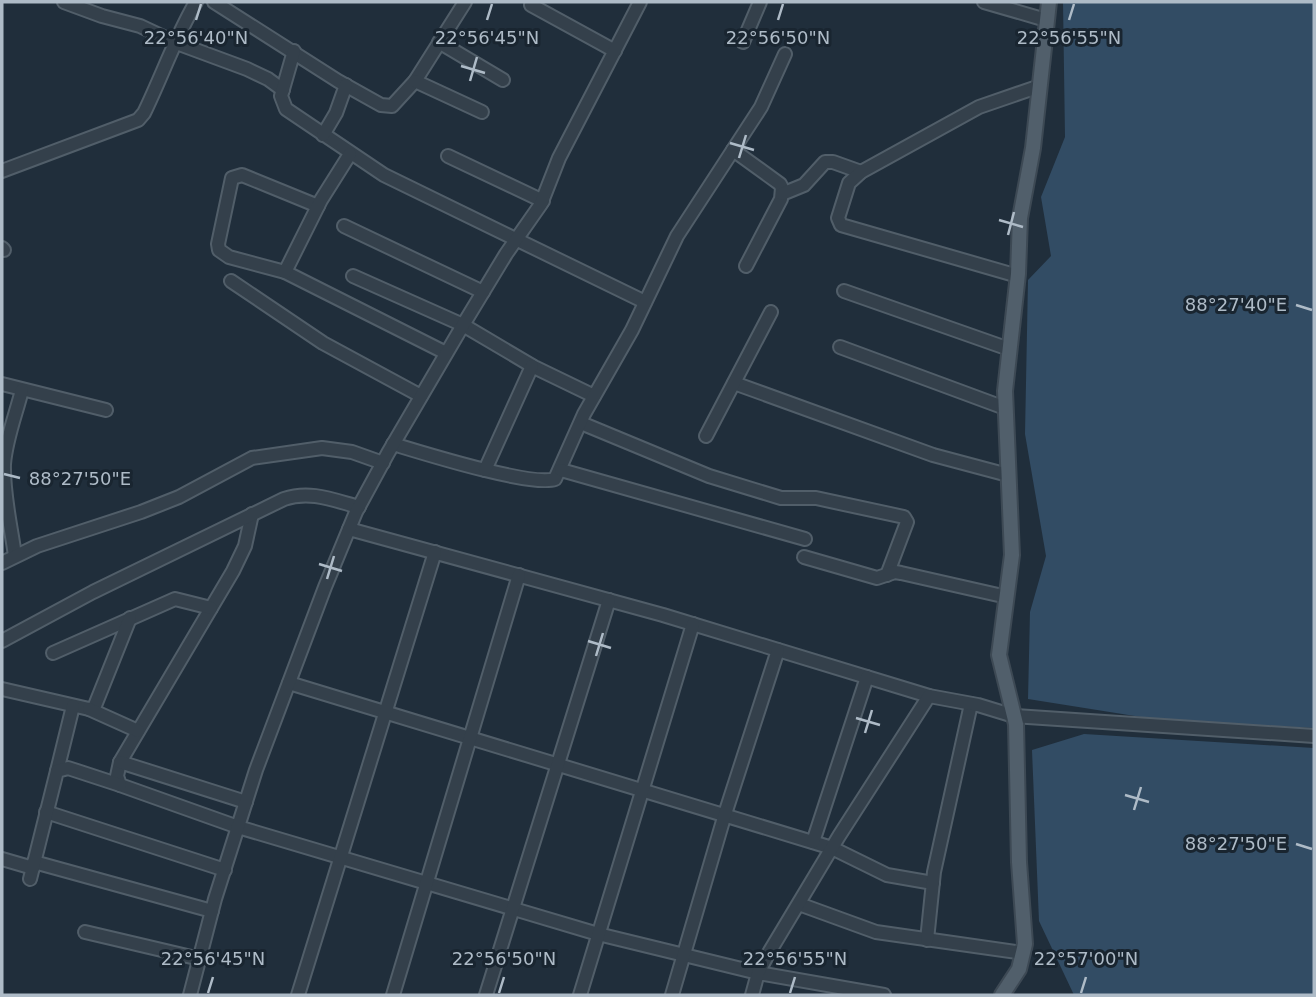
<svg xmlns="http://www.w3.org/2000/svg" width="1316" height="997" viewBox="0 0 1316 997" font-family="'DejaVu Sans',sans-serif">
<style>
.water{fill:#324c64}
.lines{fill:none;stroke-linecap:round;stroke-linejoin:round}
.minor-casing{stroke:#515e69;stroke-width:16}
.major-casing{stroke:#3d4954;stroke-width:18}
.minor{stroke:#34404b;stroke-width:12}
.major{stroke:#515f6b;stroke-width:14}
.ticks{fill:none;stroke:#aebbc7;stroke-width:2.5}
.ticks-label{font-size:18px;text-anchor:middle;fill:#aebbc7;stroke:#192530;stroke-width:6;stroke-linejoin:round;paint-order:stroke}
</style>
<rect width="100%" height="100%" fill="#202e3b"/>
<!-- water -->
<g class="water">
<path d="M 1063,2 L 1314,2 L 1314,728 L 1160,720 L 1028,699 L 1030,612 L 1046,556 L 1025,434 L 1028,280 L 1051,256 L 1041,197 L 1065,137 Z"/>
<path d="M 1084,734 L 1314,748 L 1314,995 L 1074,995 L 1039,921 L 1032,750 Z"/>
</g>
<g class="lines">
<!-- minor casing -->
<g class="minor-casing">
<g id="minor">
<path d="M 64,2 L 102,16 L 140,26 L 174,42 L 247,69 L 268,79 L 283,90"/>
<path d="M 214,2 L 338,81 L 381,105 L 392,106 L 415,81 L 465,2"/>
<path d="M 984,2 L 1046,20"/>
<path d="M 531,5 L 615,51"/>
<path d="M 439,42 L 503,80"/>
<path d="M 743,42 L 760,2"/>
<path d="M 294,51 L 281,96 L 286,109 L 384,175 L 645,302"/>
<path d="M 415,81 L 482,112"/>
<path d="M 323,135 L 336,113 L 346,85"/>
<path d="M 733,150 L 780,184 L 782,188 L 781,199 L 746,266"/>
<path d="M 448,156 L 543,201"/>
<path d="M 2,171 L 138,120 L 144,113 C 162,76 175,38 196,2"/>
<path d="M 782,194 L 804,185 L 825,162 L 833,162 L 861,172"/>
<path d="M 318,206 L 242,175 L 232,178 L 218,244 L 219,250 L 229,257 L 285,272 L 446,353"/>
<path d="M 344,226 L 483,292"/>
<path d="M 2,248 L 4,250"/>
<path d="M 285,272 L 321,200 L 350,154"/>
<path d="M 353,276 L 463,325 L 534,367 L 594,396"/>
<path d="M 1018,276 L 841,225 L 838,218 L 849,183 L 861,172 L 979,107 L 1040,86"/>
<path d="M 231,281 L 323,343 L 421,396"/>
<path d="M 844,291 L 1009,349"/>
<path d="M 840,347 L 1005,408"/>
<path d="M 734,383 L 933,455 L 1008,475"/>
<path d="M 2,384 L 106,410"/>
<path d="M 581,423 L 709,476 L 781,498 L 816,498 L 904,517 L 907,522 L 887,575"/>
<path d="M 706,436 L 771,312"/>
<path d="M 393,444 C 423,453 531,487 555,479 L 584,414 L 632,330 L 677,236 L 761,107 L 785,54"/>
<path d="M 485,470 L 532,366"/>
<path d="M 561,470 L 805,539"/>
<path d="M 252,514 L 245,546 L 233,571 L 120,762 L 117,776 L 120,785 L 238,827 L 598,934 L 758,973 L 884,995"/>
<path d="M 349,529 L 663,615 L 929,696"/>
<path d="M 15,556 C 11,526 3,494 4,464 C 6,439 16,414 22,390"/>
<path d="M 804,557 L 877,578 L 895,572 L 901,573 L 1007,597"/>
<path d="M 2,563 L 37,546 L 141,512 L 179,497 L 252,458 L 322,448 L 352,452 L 383,463"/>
<path d="M 2,641 L 93,592 L 284,499 C 310,490 333,500 359,507"/>
<path d="M 53,653 L 175,599 L 211,608"/>
<path d="M 289,683 L 832,848 L 887,875 L 933,883"/>
<path d="M 2,689 L 89,709 L 94,708 L 130,618"/>
<path d="M 89,709 L 138,731"/>
<path d="M 120,762 L 246,802"/>
<path d="M 57,771 L 73,706"/>
<path d="M 46,812 L 225,870"/>
<path d="M 813,842 L 867,677"/>
<path d="M 2,859 L 33,868"/>
<path d="M 34,862 L 212,911"/>
<path d="M 30,879 L 57,771 L 68,768 L 120,785"/>
<path d="M 799,904 L 876,932 L 1023,953"/>
<path d="M 85,932 L 200,959"/>
<path d="M 927,940 L 934,872 L 971,704"/>
<path d="M 190,995 L 215,899 L 256,770 L 325,587 L 356,512 L 388,453 L 463,325 L 506,254 L 541,204 L 559,158 L 640,2"/>
<path d="M 298,995 L 435,552"/>
<path d="M 393,995 L 519,575"/>
<path d="M 486,995 L 609,600"/>
<path d="M 580,995 L 693,624"/>
<path d="M 672,995 L 725,814 L 778,650"/>
<path d="M 752,995 L 758,973 L 767,956 L 839,836 L 929,696 L 978,705 L 1014,716 L 1314,736"/>
</g>
</g>
<!-- major casing -->
<g class="major-casing">
<path id="major" d="M 1002,995 L 1019,969 L 1025,944 L 1019,862 L 1016,724 L 999,655 L 1012,555 L 1005,391 L 1018,274 L 1020,218 L 1033,148 L 1049,2"/>
</g>
<!-- minor -->
<use href="#minor" class="minor"/>
<!-- major -->
<use href="#major" class="major"/>
</g>
<!-- ticks -->
<path class="ticks" d="M 196,20 L 201,4M 487,20 L 492,4M 778,20 L 783,4M 1069,20 L 1074,4M 461,66 L 485,73M 470,81 L 477,57M 730,143 L 754,150M 739,158 L 746,135M 999,220 L 1023,227M 1008,235 L 1014,212M 1296,305 L 1312,310M 4,474 L 20,478M 319,564 L 342,571M 327,579 L 334,556M 588,641 L 611,648M 596,656 L 603,633M 856,718 L 880,725M 865,733 L 872,710M 1125,795 L 1149,802M 1134,810 L 1141,787M 1296,844 L 1312,849M 208,993 L 213,977M 499,993 L 504,977M 790,993 L 795,977M 1081,993 L 1086,977"/>
<g class="ticks-label">
<text x="196" y="44">22°56'40"N</text>
<text x="487" y="44">22°56'45"N</text>
<text x="778" y="44">22°56'50"N</text>
<text x="1069" y="44">22°56'55"N</text>
<text x="1236" y="311">88°27'40"E</text>
<text x="80" y="485">88°27'50"E</text>
<text x="1236" y="850">88°27'50"E</text>
<text x="213" y="965">22°56'45"N</text>
<text x="504" y="965">22°56'50"N</text>
<text x="795" y="965">22°56'55"N</text>
<text x="1086" y="965">22°57'00"N</text>
</g>
<!-- border -->
<rect width="1316" height="997" fill="none" stroke="#aebbc7" stroke-width="7"/>
</svg>
